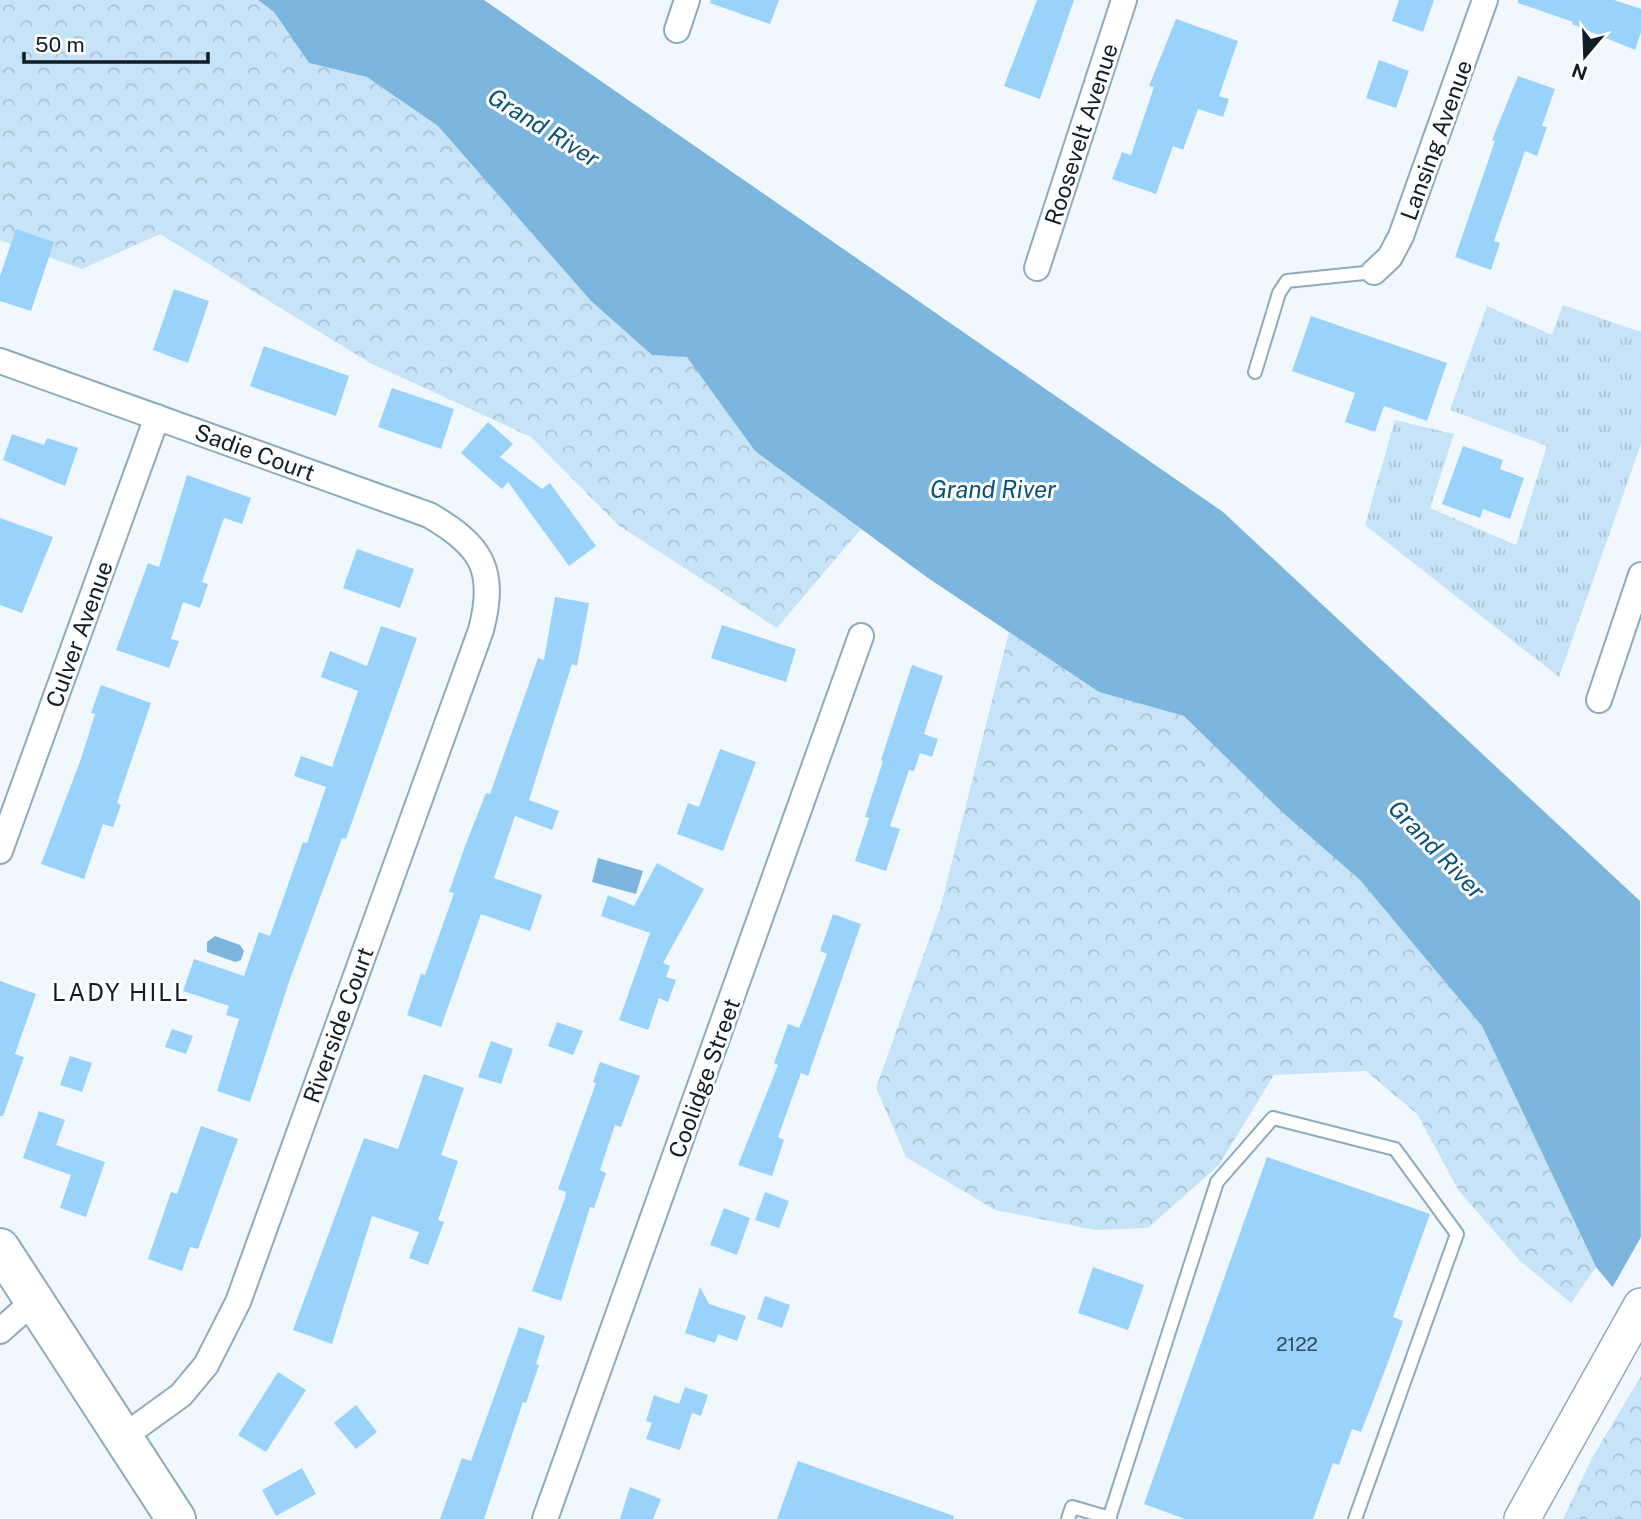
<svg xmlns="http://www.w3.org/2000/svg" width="1641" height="1519" viewBox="0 0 1641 1519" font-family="'Public Sans',sans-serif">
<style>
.grass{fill:url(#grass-tufts)}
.forest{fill:url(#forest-crowns)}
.water{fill:#7cb5dd}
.pier{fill:#f1f8fd}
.building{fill:#99d3fc}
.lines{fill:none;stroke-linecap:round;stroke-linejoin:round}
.lane-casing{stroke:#8cabc1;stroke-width:16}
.street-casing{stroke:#8cabc1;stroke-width:28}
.secondary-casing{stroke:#8cabc1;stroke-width:38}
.primary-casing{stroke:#8cabc1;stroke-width:42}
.lane{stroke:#fff;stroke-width:12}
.street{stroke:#fff;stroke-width:24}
.secondary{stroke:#fff;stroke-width:35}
.primary{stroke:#fff;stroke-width:38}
.labels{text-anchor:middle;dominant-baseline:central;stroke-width:6;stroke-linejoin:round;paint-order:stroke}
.number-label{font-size:19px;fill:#334a5b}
.street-label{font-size:23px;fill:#111d25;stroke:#fff}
.water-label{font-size:24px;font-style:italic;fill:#085177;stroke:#fff}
.neighbourhood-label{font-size:24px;letter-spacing:2px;fill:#111d25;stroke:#fff}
</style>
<defs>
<pattern id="grass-tufts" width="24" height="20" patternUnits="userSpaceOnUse" patternTransform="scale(1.75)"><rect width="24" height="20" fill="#c7e3f7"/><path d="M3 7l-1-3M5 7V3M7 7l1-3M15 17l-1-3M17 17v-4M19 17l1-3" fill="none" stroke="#aac2d4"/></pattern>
<pattern id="forest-crowns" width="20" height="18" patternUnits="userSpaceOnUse" patternTransform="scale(1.75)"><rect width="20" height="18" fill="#c7e3f7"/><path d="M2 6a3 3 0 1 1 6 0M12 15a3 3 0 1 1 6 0" fill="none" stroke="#aac2d4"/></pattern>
</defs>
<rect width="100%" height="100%" fill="#f1f8fd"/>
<!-- grass -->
<path class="grass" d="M 1563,305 L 1641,332 L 1641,444 L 1559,677 L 1365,525 L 1395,420 L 1454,434 L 1430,508 L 1516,545 L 1547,446 L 1450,410 L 1487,306 L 1552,335 Z"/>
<!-- forest -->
<g class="forest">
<path d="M 0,0 L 258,0 L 274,12 L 309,63 L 367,77 L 438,126 L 591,301 L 652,355 L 687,356 L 755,451 L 861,529 L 777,628 L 618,525 L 531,437 L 370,363 L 160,234 L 82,269 L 0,240 Z"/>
<path d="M 1009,632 L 1099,692 L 1184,716 L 1282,812 L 1360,880 L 1482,1026 L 1596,1267 L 1571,1303 L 1520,1261 L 1459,1191 L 1417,1114 L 1366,1071 L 1274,1075 L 1219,1165 L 1148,1228 L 1095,1230 L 995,1210 L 906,1157 L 876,1088 L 941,906 Z"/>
<path d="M 1641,1376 L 1641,1519 L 1563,1519 L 1592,1458 Z"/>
</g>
<!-- water -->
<g class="water">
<path d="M 258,0 L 484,0 L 1223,512 L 1640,901 L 1641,1322 L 1596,1267 L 1482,1026 L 1360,880 L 1282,812 L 1184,716 L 1099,692 L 928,578 L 755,451 L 687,357 L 652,355 L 591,301 L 438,126 L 367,77 L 309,63 L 274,12 Z"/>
<path d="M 598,858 L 643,871 L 636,894 L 592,882 Z"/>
<path d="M 215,936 L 240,945 L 244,951 L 241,960 L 235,962 L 207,952 L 207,942 Z"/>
</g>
<!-- pier -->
<path class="pier" d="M 1641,1237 L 1641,1325 L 1611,1290 Z"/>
<!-- building -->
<g class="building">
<path d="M 711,0 L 779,0 L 770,24 L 710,3 Z"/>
<path d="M 1037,0 L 1074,0 L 1040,99 L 1004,86 Z"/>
<path d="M 1399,0 L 1434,0 L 1423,32 L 1392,21 Z"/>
<path d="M 1518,0 L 1614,0 L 1641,9 L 1641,32 L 1635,50 L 1572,24 L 1573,22 L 1518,3 Z"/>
<path d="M 1176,19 L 1238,41 L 1219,96 L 1229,99 L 1223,117 L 1198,109 L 1183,150 L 1173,146 L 1156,194 L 1112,179 L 1122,152 L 1131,155 L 1154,87 L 1149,86 Z"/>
<path d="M 1379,60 L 1409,71 L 1396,108 L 1366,98 Z"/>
<path d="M 1518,76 L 1555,89 L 1542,126 L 1547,127 L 1537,156 L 1525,151 L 1511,192 L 1494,241 L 1500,243 L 1491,270 L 1455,257 L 1495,141 L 1492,140 Z"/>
<path d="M 16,229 L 54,242 L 31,311 L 0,301 L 0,276 Z"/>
<path d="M 174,289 L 209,301 L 188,363 L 153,350 Z"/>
<path d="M 1311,316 L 1447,363 L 1427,421 L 1384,406 L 1375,432 L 1345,422 L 1355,393 L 1292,371 Z"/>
<path d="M 264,346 L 349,376 L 336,416 L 250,386 Z"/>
<path d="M 392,388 L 454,409 L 441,449 L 378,427 Z"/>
<path d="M 488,422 L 513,444 L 500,457 L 542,489 L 550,483 L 596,546 L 569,566 L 508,482 L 502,489 L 461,453 Z"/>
<path d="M 12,434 L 44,445 L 47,438 L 78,448 L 65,486 L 3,460 Z"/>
<path d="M 1463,446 L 1503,460 L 1500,469 L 1524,478 L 1510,519 L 1483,509 L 1480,518 L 1442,504 Z"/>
<path d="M 187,475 L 251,498 L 242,524 L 224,518 L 202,582 L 208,584 L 200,608 L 183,602 L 171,639 L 179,641 L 169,668 L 116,650 L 148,563 L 159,567 Z"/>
<path d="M 0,518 L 53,537 L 22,613 L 0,605 Z"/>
<path d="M 357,549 L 414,569 L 400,608 L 343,588 Z"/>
<path d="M 555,597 L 589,603 L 577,666 L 572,664 L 529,800 L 559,811 L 552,830 L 515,816 L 494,878 L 542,895 L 530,931 L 481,914 L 441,1027 L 407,1015 L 421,974 L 425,975 L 454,893 L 449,892 L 465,846 L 486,793 L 490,794 L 538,658 L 544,660 Z"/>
<path d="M 722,625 L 796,649 L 786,682 L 711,658 Z"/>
<path d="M 381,626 L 417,638 L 346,839 L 342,838 L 289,982 L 250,1102 L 217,1091 L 239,1019 L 226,1015 L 229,1006 L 183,991 L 194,959 L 244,976 L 259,932 L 270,936 L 303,842 L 307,843 L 326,787 L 294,776 L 301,756 L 332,767 L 358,691 L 321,677 L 330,651 L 367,666 Z"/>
<path d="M 912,665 L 943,676 L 924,734 L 938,739 L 932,757 L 920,753 L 914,771 L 909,770 L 890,826 L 900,829 L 886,871 L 855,861 L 869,818 L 865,817 L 883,761 L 881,760 Z"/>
<path d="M 101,685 L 151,703 L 117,803 L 121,805 L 113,827 L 103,824 L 84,879 L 41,864 L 81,759 L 95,714 L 91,713 Z"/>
<path d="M 720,749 L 756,762 L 723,851 L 677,834 L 688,803 L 699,807 Z"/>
<path d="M 657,863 L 704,889 L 663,963 L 670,966 L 666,977 L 676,980 L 668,1002 L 659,998 L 648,1030 L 619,1020 L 650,933 L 601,916 L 608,895 L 634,906 Z"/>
<path d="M 833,914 L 861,924 L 808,1076 L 801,1073 L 778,1137 L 784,1140 L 772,1176 L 738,1165 L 778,1065 L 774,1063 L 788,1024 L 799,1028 L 805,1014 L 827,954 L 820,951 Z"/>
<path d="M 0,981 L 36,994 L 15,1054 L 24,1057 L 3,1116 L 0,1116 Z"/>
<path d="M 557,1022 L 583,1031 L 573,1055 L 548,1046 Z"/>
<path d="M 172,1029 L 193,1036 L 186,1054 L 165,1047 Z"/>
<path d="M 491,1041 L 513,1049 L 501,1084 L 478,1077 Z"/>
<path d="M 70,1056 L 92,1063 L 82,1092 L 60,1085 Z"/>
<path d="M 600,1062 L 640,1076 L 621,1127 L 615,1125 L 600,1170 L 606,1173 L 594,1208 L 590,1207 L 561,1301 L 532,1291 L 565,1198 L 566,1192 L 558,1189 L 596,1083 L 593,1082 Z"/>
<path d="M 424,1074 L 464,1088 L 441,1155 L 458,1161 L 438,1220 L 444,1222 L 428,1265 L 409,1258 L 419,1232 L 372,1216 L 332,1344 L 293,1330 L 364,1138 L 398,1149 Z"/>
<path d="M 39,1111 L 65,1120 L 56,1145 L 105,1162 L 86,1217 L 60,1208 L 71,1175 L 23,1158 Z"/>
<path d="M 201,1126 L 238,1139 L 198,1249 L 190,1247 L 182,1271 L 148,1259 L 171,1192 L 177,1194 Z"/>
<path d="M 1267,1157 L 1430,1214 L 1393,1317 L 1403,1321 L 1384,1373 L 1361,1432 L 1352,1429 L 1339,1465 L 1333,1463 L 1313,1519 L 1185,1519 L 1144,1504 Z"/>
<path d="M 765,1192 L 789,1201 L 779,1228 L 755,1220 Z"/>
<path d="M 724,1208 L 750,1218 L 737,1255 L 710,1245 Z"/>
<path d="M 1093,1267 L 1144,1285 L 1128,1330 L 1078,1313 Z"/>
<path d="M 700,1287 L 709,1304 L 746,1316 L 737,1341 L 718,1334 L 715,1343 L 685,1333 Z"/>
<path d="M 765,1296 L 790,1305 L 782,1328 L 757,1319 Z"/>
<path d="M 519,1327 L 545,1336 L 536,1364 L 539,1365 L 526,1403 L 523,1402 L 484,1519 L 440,1519 L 462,1458 L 471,1461 Z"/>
<path d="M 278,1372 L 306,1390 L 266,1452 L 238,1435 Z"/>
<path d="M 685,1387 L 708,1395 L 701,1416 L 692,1413 L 680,1450 L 646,1439 L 652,1423 L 646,1421 L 654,1395 L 679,1404 Z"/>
<path d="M 356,1405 L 377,1432 L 356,1449 L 334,1423 Z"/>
<path d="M 798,1461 L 954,1516 L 953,1519 L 777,1519 Z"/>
<path d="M 302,1468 L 316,1494 L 276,1516 L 262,1490 Z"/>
<path d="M 630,1487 L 661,1499 L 653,1519 L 620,1519 Z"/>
</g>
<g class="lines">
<!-- lane casing -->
<g class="lane-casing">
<g id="lane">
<path d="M 1255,372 L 1279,293 L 1287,281 L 1374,272"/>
<path d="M 1068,1519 L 1072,1507 L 1110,1518"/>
<path d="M 1109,1519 L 1217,1182 L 1273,1118 L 1395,1149 L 1457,1234 L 1355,1519"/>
</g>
</g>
<!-- street casing -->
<g class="street-casing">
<g id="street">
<path d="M 677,30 L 687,0"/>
<path d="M 1037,268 L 1124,0"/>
<path d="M 1374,272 L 1390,257 L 1401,236 L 1485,0"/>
<path d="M 0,361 L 429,515 C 481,545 497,569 481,630 L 238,1302 L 206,1365 L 181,1395 L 123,1437"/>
<path d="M 1599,700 L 1641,575"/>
<path d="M 0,851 L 157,417"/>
<path d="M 0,1331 L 34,1301"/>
<path d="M 545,1519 L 861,636"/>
</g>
</g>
<!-- secondary casing -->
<g class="secondary-casing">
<path id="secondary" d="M 1522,1519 L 1641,1306"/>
</g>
<!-- primary casing -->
<g class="primary-casing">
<path id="primary" d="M 0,1248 L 176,1519"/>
</g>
<!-- lane -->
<use href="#lane" class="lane"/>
<!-- street -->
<use href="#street" class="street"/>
<!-- secondary -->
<use href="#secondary" class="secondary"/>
<!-- primary -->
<use href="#primary" class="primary"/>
</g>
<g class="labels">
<!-- number labels -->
<g class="number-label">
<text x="1297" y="1344">2122</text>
</g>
<!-- street labels -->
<g class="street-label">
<text transform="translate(1081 134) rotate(-72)">Roosevelt Avenue</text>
<text transform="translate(1436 140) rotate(-70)">Lansing Avenue</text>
<text transform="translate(255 452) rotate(20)">Sadie Court</text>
<text transform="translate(79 634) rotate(-70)">Culver Avenue</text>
<text transform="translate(338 1025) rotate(-70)">Riverside Court</text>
<text transform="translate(704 1078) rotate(-70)">Coolidge Street</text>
</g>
<!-- water labels -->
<g class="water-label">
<text transform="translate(544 127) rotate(32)">Grand River</text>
<text x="993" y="489">Grand River</text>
<text transform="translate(1437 849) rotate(46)">Grand River</text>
</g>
<!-- neighbourhood labels -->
<g class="neighbourhood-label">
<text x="121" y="992">LADY HILL</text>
</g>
</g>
<!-- north arrow -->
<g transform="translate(1585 56) rotate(199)" stroke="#ffffff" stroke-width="5" paint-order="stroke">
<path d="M0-5L12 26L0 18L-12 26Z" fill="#111d25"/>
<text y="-10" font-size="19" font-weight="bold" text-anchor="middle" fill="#111d25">N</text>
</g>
<!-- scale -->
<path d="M24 52v10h184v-10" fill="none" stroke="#111d25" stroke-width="3.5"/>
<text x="35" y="52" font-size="21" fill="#111d25" stroke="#ffffff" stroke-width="5" paint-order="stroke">50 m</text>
</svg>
